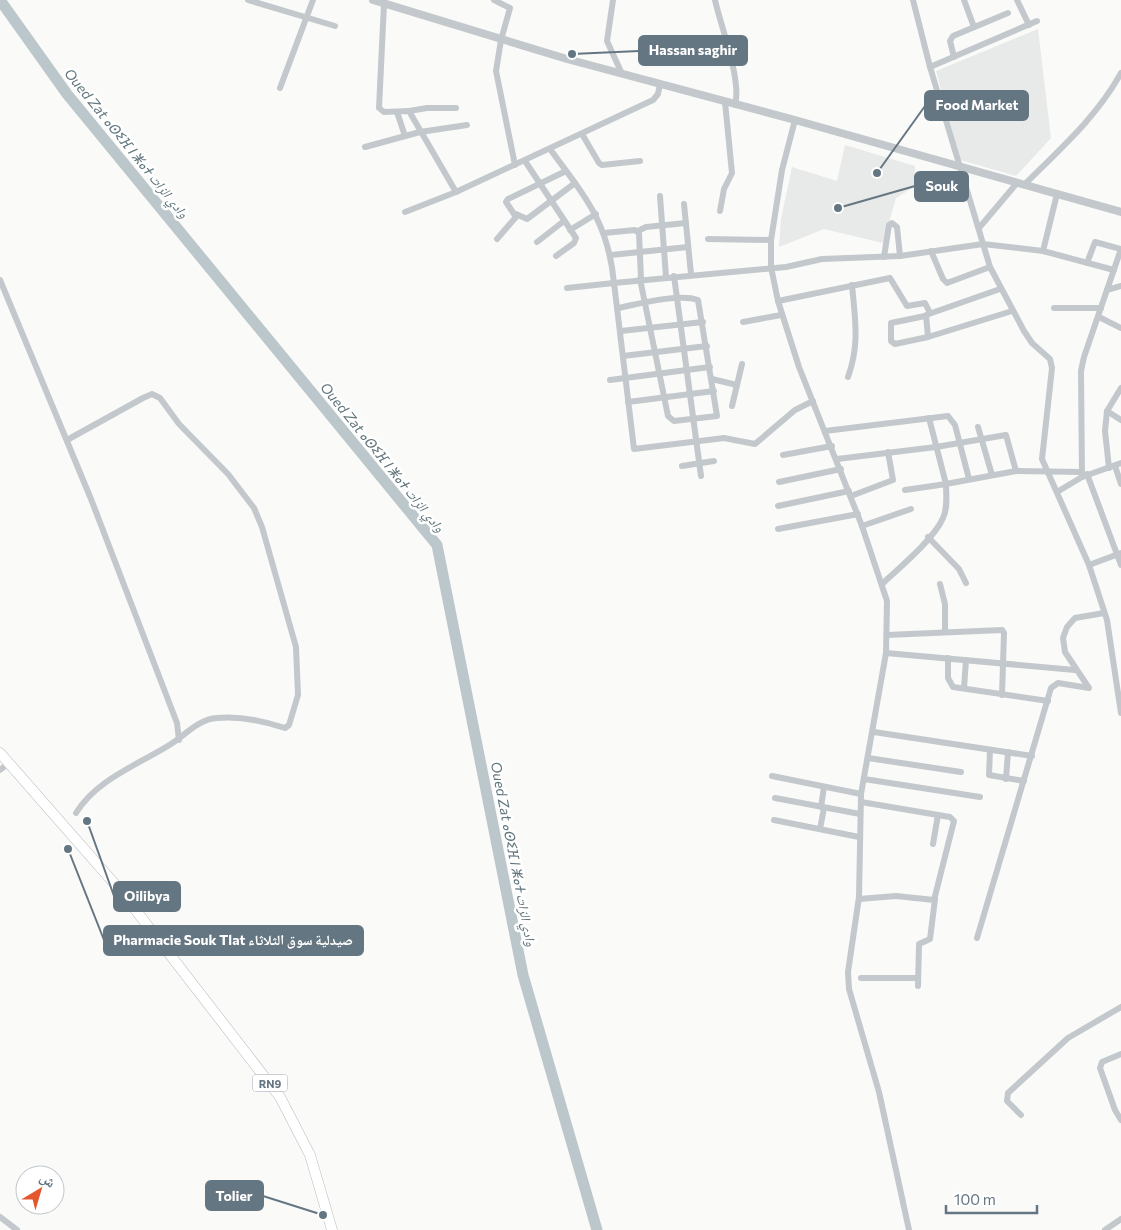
<svg xmlns="http://www.w3.org/2000/svg" width="1121" height="1230" viewBox="0 0 1121 1230" font-family="Commissioner,'Noto Naskh Arabic','Noto Sans Tifinagh',sans-serif">
<style>
.built{fill:#e8e9e9}
.lines{fill:none;stroke-linecap:round;stroke-linejoin:round}
.river{stroke:#bbc7cb;stroke-width:11}
.primary-casing{stroke:#b5babe;stroke-width:11}
.minor{stroke:#c3c8cc;stroke-width:6}
.tertiary{stroke:#c3c8cc;stroke-width:8}
.primary{stroke:#fff;stroke-width:10}
.labels{text-anchor:middle;dominant-baseline:central;stroke-width:5;stroke-linejoin:round;paint-order:stroke}
.shield{fill:#fff;stroke:#939fa8;stroke-width:1}
.shield-label{font-size:11px;font-weight:bold;fill:#657683}
.water-label{font-size:14px;font-style:italic;fill:#60757c;stroke:#fff}
.leader{fill:none;stroke:#657683;stroke-width:2}
.callout-dot{fill:#657683;stroke:#fff;stroke-width:2}
.callout{fill:#657683;stroke:#657683;stroke-width:2}
.callout-label{font-size:14px;text-anchor:middle;font-weight:bold;fill:#fff}
</style>
<rect width="100%" height="100%" fill="#fafaf8"/>
<!-- built -->
<g class="built">
<path d="M 1038,29 L 1051,138 L 1016,176 L 960,160 L 936,71 Z"/>
<path d="M 845,145 L 915,166 L 914,187 L 896,198 L 883,243 L 824,229 L 779,247 L 781,219 L 792,167 L 837,181 Z"/>
</g>
<g class="lines">
<!-- river -->
<path class="river" d="M 0,0 L 67,94 L 437,545 L 523,975 L 597,1230"/>
<!-- primary casing -->
<g class="primary-casing">
<path id="primary" d="M 0,753 L 120,890 L 280,1097 L 310,1155 L 332,1230"/>
</g>
<!-- minor -->
<g class="minor">
<path d="M 248,0 L 335,26"/>
<path d="M 494,0 L 510,8 L 501,40 L 496,71 L 515,165"/>
<path d="M 613,0 L 607,41 L 622,74"/>
<path d="M 715,0 C 721,27 742,81 735,105"/>
<path d="M 913,0 L 930,67 L 990,267 L 1024,331 L 1032,343 L 1050,359 L 1052,368 L 1042,459 L 1089,565 L 1107,620 L 1121,713"/>
<path d="M 964,0 L 974,27"/>
<path d="M 1017,0 L 1029,25"/>
<path d="M 384,4 L 379,108 L 384,112 L 409,111 L 456,192 L 653,100 L 658,94 L 660,84"/>
<path d="M 954,57 L 950,41 L 953,36 L 1008,13"/>
<path d="M 930,67 L 1037,21"/>
<path d="M 280,88 L 313,0"/>
<path d="M 409,111 L 427,108 L 456,108"/>
<path d="M 397,112 L 405,136"/>
<path d="M 795,120 L 782,170 L 771,240 L 771,267 L 778,301 L 799,367 L 862,526 L 887,601 L 886,653 L 861,794 L 859,897 L 848,972 L 849,989 L 879,1092 L 909,1230"/>
<path d="M 582,134 L 599,163 L 602,165 L 640,161"/>
<path d="M 365,147 L 420,132 L 467,125"/>
<path d="M 550,149 C 585,197 608,221 614,283 L 786,267 L 822,259 L 900,256 L 983,244 L 1043,251 L 1114,270"/>
<path d="M 525,161 L 576,238 L 574,243 L 556,256"/>
<path d="M 1024,185 C 1059,150 1097,117 1121,73"/>
<path d="M 660,196 L 666,277"/>
<path d="M 684,204 L 691,274"/>
<path d="M 720,211 L 724,189 L 732,173 L 725,102"/>
<path d="M 405,212 L 456,192"/>
<path d="M 516,214 L 527,219 L 575,183"/>
<path d="M 979,228 L 1017,183"/>
<path d="M 570,230 L 596,214"/>
<path d="M 638,231 L 646,227 L 686,223"/>
<path d="M 604,233 L 635,230 L 639,233 L 641,279"/>
<path d="M 497,239 L 516,217 L 506,202 L 508,199 L 566,171"/>
<path d="M 708,239 L 771,240"/>
<path d="M 537,242 L 564,221"/>
<path d="M 931,251 L 943,279 L 947,283 L 990,267"/>
<path d="M 1043,251 L 1057,194"/>
<path d="M 611,255 L 688,247"/>
<path d="M 884,257 L 889,225 L 892,223 L 897,227 L 900,256"/>
<path d="M 1087,263 L 1095,242 L 1121,249"/>
<path d="M 674,276 L 701,476"/>
<path d="M 0,280 L 91,499 L 177,723 L 179,740"/>
<path d="M 567,288 L 614,283 L 634,449 L 724,438 L 755,444 L 795,410 L 813,401"/>
<path d="M 1000,289 L 926,315 L 928,337 L 1012,311"/>
<path d="M 1107,290 L 1121,286"/>
<path d="M 778,301 L 890,278 L 907,306 L 925,303 L 930,313"/>
<path d="M 618,308 C 638,304 679,293 698,300 L 717,416 L 674,421 L 668,416 L 640,279"/>
<path d="M 1054,308 L 1101,308"/>
<path d="M 925,316 L 891,323 L 891,341 L 895,344 L 928,337"/>
<path d="M 1099,317 L 1121,328"/>
<path d="M 743,322 L 781,315"/>
<path d="M 621,331 L 703,322"/>
<path d="M 623,356 L 707,346"/>
<path d="M 848,377 C 860,344 855,319 852,285"/>
<path d="M 712,379 L 737,385"/>
<path d="M 610,380 L 710,367"/>
<path d="M 628,402 L 714,391"/>
<path d="M 732,406 L 742,364"/>
<path d="M 1107,411 L 1121,420"/>
<path d="M 978,427 L 992,475"/>
<path d="M 825,431 L 948,416 L 955,425 L 969,479"/>
<path d="M 67,440 L 143,398 L 152,394 L 160,398 L 179,424 L 228,474 L 254,508 L 262,527 L 296,647 L 298,695 L 289,725 L 285,728 C 264,721 239,716 217,718 C 199,719 185,735 171,744 C 138,765 97,779 76,813"/>
<path d="M 783,455 L 832,446"/>
<path d="M 837,459 L 936,447 L 1006,435 L 1016,471"/>
<path d="M 682,466 L 714,461"/>
<path d="M 1115,466 L 1121,484"/>
<path d="M 1109,468 L 1105,431 L 1107,411 L 1121,388"/>
<path d="M 1087,474 L 1121,565"/>
<path d="M 1082,477 L 1081,371 L 1084,357 L 1121,249"/>
<path d="M 779,482 L 841,469"/>
<path d="M 905,490 L 946,484 L 929,418"/>
<path d="M 1057,492 L 1082,477 L 1121,463"/>
<path d="M 851,496 L 893,480 L 888,452"/>
<path d="M 778,506 L 849,491"/>
<path d="M 862,526 L 911,509"/>
<path d="M 778,529 L 858,514"/>
<path d="M 928,537 L 959,569 L 966,583"/>
<path d="M 1089,565 L 1121,553"/>
<path d="M 882,584 C 899,568 934,539 943,518 C 948,508 946,495 946,484 L 1016,471 L 1082,472"/>
<path d="M 940,584 L 945,604 L 945,632"/>
<path d="M 887,635 L 1002,630 L 1004,633 L 1002,695"/>
<path d="M 886,653 L 1075,670"/>
<path d="M 948,658 L 948,678 L 953,687 L 1048,701"/>
<path d="M 964,688 L 966,660"/>
<path d="M 874,732 L 1032,756"/>
<path d="M 990,750 L 989,775 L 1024,781"/>
<path d="M 868,758 L 961,772"/>
<path d="M 0,770 L 9,763"/>
<path d="M 772,776 L 861,794"/>
<path d="M 864,779 L 980,797"/>
<path d="M 1006,779 L 1008,752"/>
<path d="M 775,798 L 860,814"/>
<path d="M 821,807 L 824,787"/>
<path d="M 774,820 L 859,837"/>
<path d="M 820,829 L 824,808"/>
<path d="M 933,844 L 938,815"/>
<path d="M 859,899 L 896,896 L 934,900 L 954,821 L 950,817 L 861,802"/>
<path d="M 977,938 L 1051,688 L 1058,683 L 1089,688 L 1065,652 L 1063,638 L 1067,627 L 1075,618 L 1104,613"/>
<path d="M 861,978 L 918,978"/>
<path d="M 918,986 L 919,944 L 930,939 L 935,899"/>
<path d="M 1121,1054 L 1102,1062 L 1100,1068 L 1115,1110 L 1121,1120"/>
<path d="M 1021,1115 L 1007,1101 L 1008,1093 L 1068,1038 L 1121,1007"/>
<path d="M 0,1217 L 17,1230"/>
<path d="M 1105,1230 L 1121,1219"/>
</g>
<!-- tertiary -->
<path class="tertiary" d="M 373,0 L 567,59 L 795,120 L 1121,212"/>
<!-- primary -->
<use href="#primary" class="primary"/>
</g>
<g class="labels">
<!-- shield labels -->
<rect class="shield" x="252.5" y="1074.5" width="35" height="17" rx="4"/>
<g class="shield-label">
<text x="270" y="1083">RN9</text>
</g>
<!-- water labels -->
<g class="water-label">
<text transform="translate(127 143) rotate(51)">Oued Zat ⴰⵙⵉⴼ ⵏ ⵥⴰⵜ وادي الزات</text>
<text transform="translate(383 457) rotate(51)">Oued Zat ⴰⵙⵉⴼ ⵏ ⵥⴰⵜ وادي الزات</text>
<text transform="translate(514 854) rotate(79)">Oued Zat ⴰⵙⵉⴼ ⵏ ⵥⴰⵜ وادي الزات</text>
</g>
</g>
<!-- callouts -->
<path class="leader" d="M572 54L639 51M877 173L925 106M838 208L915 186M87 821L114 896M68 849L104 940M323 1215L263 1196"/>
<g class="callout-dot">
<circle cx="572" cy="54" r="5"/>
<circle cx="877" cy="173" r="5"/>
<circle cx="838" cy="208" r="5"/>
<circle cx="87" cy="821" r="5"/>
<circle cx="68" cy="849" r="5"/>
<circle cx="323" cy="1215" r="5"/>
</g>
<g class="callout">
<rect x="639" y="36" width="108" height="29" rx="5"/>
<rect x="925" y="91" width="103" height="29" rx="5"/>
<rect x="915" y="172" width="53" height="29" rx="5"/>
<rect x="114" y="882" width="66" height="29" rx="5"/>
<rect x="104" y="926" width="259" height="29" rx="5"/>
<rect x="206" y="1181" width="57" height="29" rx="5"/>
</g>
<g class="callout-label">
<text x="693" y="55">Hassan saghir</text>
<text x="977" y="110">Food Market</text>
<text x="942" y="191">Souk</text>
<text x="147" y="901">Oilibya</text>
<text x="233" y="945">Pharmacie Souk Tlat صيدلية سوق الثلاثاء</text>
<text x="234" y="1201">Tolier</text>
</g>
<!-- north arrow -->
<g transform="translate(40 1190) rotate(38)"><circle r="24" fill="#ffffff" stroke="#c1c8cd"/>
<path d="M0-4L9 19L0 12L-9 19Z" fill="#e4572e"/>
<text y="-8" font-size="14" font-weight="bold" text-anchor="middle" fill="#657683">ش</text>
</g>
<!-- scale -->
<path d="M946 1205v8h91v-8" fill="none" stroke="#657683" stroke-width="2.5"/>
<text x="954" y="1205" font-size="15" fill="#657683" stroke="#ffffff" stroke-width="4" paint-order="stroke">100 m</text>
</svg>
